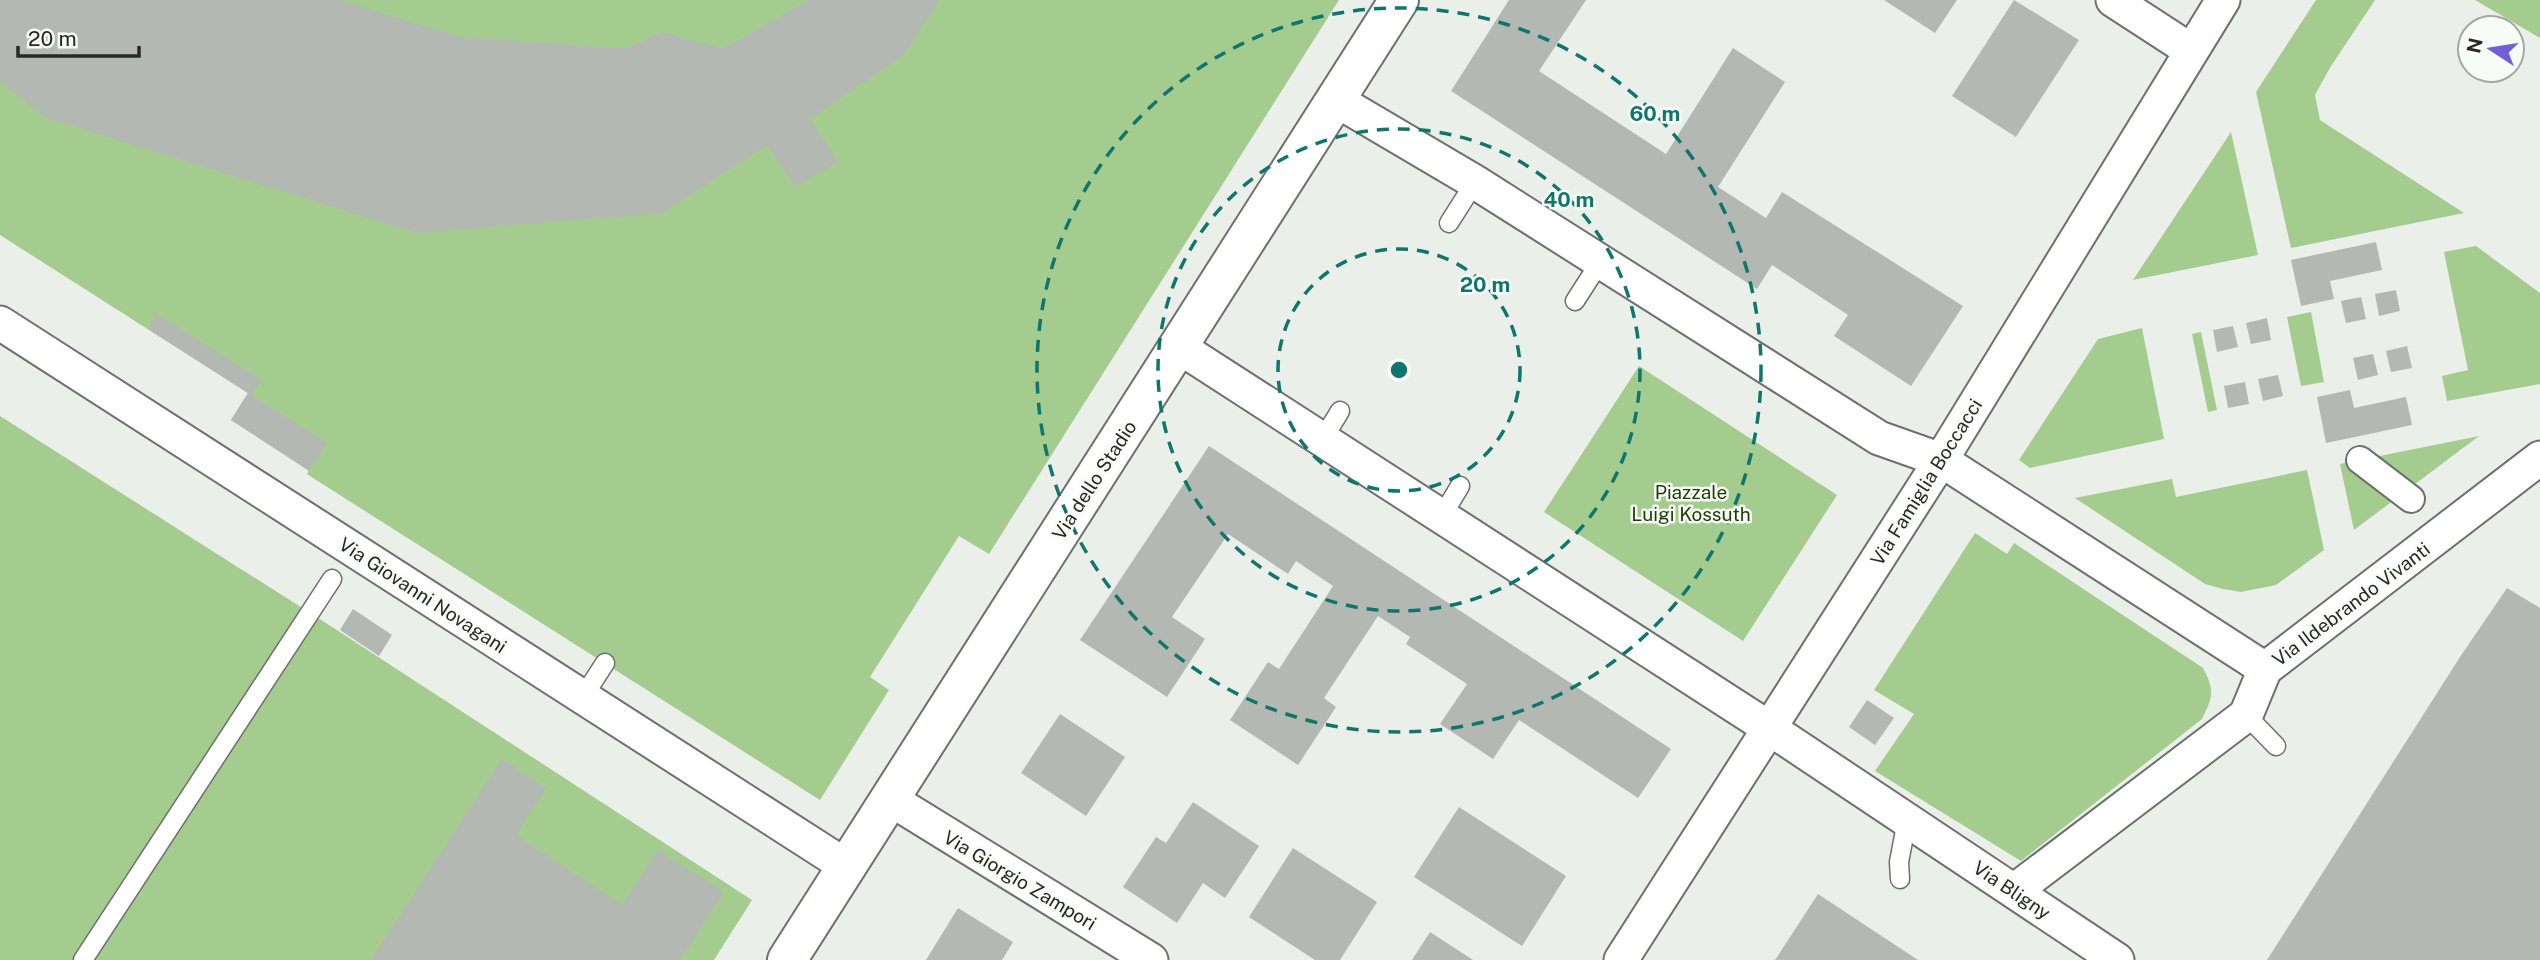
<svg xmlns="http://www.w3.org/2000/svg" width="2540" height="960" viewBox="0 0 2540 960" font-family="'Public Sans',sans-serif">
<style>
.green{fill:#a4cc8e}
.building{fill:#b4b8b2}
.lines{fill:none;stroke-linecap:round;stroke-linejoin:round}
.service-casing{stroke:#6d706b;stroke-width:21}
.pedestrian-casing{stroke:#6d706b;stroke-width:30}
.minor-casing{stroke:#6d706b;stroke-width:37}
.tertiary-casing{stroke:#6d706b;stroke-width:42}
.service{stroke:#fff;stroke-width:18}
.pedestrian{stroke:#fff;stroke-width:26}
.minor{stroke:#fff;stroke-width:33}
.tertiary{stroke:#fff;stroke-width:38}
.ring{fill:none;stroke:#0f766e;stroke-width:3.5;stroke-dasharray:12 9}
.labels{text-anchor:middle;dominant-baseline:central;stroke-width:5;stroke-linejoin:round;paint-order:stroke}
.street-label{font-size:19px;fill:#272826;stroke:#f8fcf7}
.park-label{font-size:19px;fill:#1d3b04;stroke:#f8fcf7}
.centre{fill:#0f766e;stroke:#f8fcf7;stroke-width:3.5}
.ring-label{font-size:21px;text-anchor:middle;font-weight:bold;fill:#0f766e;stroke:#f8fcf7;stroke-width:5;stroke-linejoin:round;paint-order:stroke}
</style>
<rect width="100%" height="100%" fill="#ebefe9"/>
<!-- green -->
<g class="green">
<path d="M 0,0 L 1339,0 L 989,554 L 959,536 L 870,677 L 889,690 L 820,800 L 313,478 L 307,474 L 309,470 L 231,420 L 248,393 L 0,235 Z"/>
<path d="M 2316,0 L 2375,0 L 2331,66 L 2315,95 L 2320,120 L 2464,213 L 2291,248 L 2256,92 Z"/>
<path d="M 2475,0 L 2540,0 L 2540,38 Z"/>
<path d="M 2231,132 L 2258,255 L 2133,280 Z"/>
<path d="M 2476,246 L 2540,293 L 2540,384 L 2447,401 L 2442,376 L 2468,370 L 2444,252 Z"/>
<path d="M 2311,312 L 2324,382 L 2301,386 L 2287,317 Z"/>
<path d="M 2142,328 L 2164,439 L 2030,468 L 2019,460 L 2098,339 Z"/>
<path d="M 2201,332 L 2217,410 L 2208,412 L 2192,334 Z"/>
<path d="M 1639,366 L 1837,495 L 1743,641 L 1544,512 Z"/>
<path d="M 0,416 L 329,625 L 752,900 L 714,960 L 0,960 Z"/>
<path d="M 2479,436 L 2354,530 L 2340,464 Z"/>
<path d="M 2307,470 L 2324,550 L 2276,585 L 2241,592 L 2223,589 L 2205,584 L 2075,498 L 2172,479 L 2176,497 Z"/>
<path d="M 1975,533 L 2007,554 L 2014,543 L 2203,668 C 2215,690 2213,697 2202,719 L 2021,861 L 1875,771 L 1914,714 L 1874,690 Z"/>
</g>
<!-- building -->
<g class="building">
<path d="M 0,0 L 339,0 L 460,37 L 627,49 L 662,32 L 723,49 L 809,0 L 940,0 L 903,56 L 810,119 L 838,162 L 795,187 L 767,145 L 663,213 L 417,233 L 46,118 L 0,81 Z"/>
<path d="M 1509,0 L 1586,0 L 1539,71 L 1666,154 L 1733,48 L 1785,82 L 1718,187 L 1766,218 L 1782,192 L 1963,306 L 1911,386 L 1834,336 L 1848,315 L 1772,265 L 1757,289 L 1451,91 Z"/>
<path d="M 1884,0 L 1957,0 L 1935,33 Z"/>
<path d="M 2014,0 L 2079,40 L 2016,137 L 1952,96 Z"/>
<path d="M 2376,242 L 2382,270 L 2330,281 L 2334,299 L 2301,306 L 2291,260 Z"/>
<path d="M 2396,290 L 2400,311 L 2379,316 L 2375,294 Z"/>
<path d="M 2361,297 L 2366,319 L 2346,323 L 2341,301 Z"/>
<path d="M 157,314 L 262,380 L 251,395 L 327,443 L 309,471 L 231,420 L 248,393 L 148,329 Z"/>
<path d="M 2267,318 L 2271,340 L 2251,344 L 2246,323 Z"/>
<path d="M 2233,326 L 2238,347 L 2217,352 L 2213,330 Z"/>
<path d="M 2407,346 L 2412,368 L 2391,372 L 2386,351 Z"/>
<path d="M 2373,354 L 2378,375 L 2358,380 L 2353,358 Z"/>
<path d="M 2278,375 L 2283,396 L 2263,401 L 2258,379 Z"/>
<path d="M 2245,382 L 2249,404 L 2228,408 L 2224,386 Z"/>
<path d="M 2350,390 L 2354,408 L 2406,397 L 2412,425 L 2326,443 L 2317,397 Z"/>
<path d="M 1209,446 L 1671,749 L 1638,798 L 1519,720 L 1493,759 L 1440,724 L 1467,684 L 1406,644 L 1410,637 L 1378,616 L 1324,698 L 1336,707 L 1298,765 L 1230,720 L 1268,662 L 1279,669 L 1333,586 L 1296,561 L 1288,574 L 1228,534 L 1172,617 L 1205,639 L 1167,697 L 1080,640 Z"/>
<path d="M 2507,588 L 2540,608 L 2540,960 L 2267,960 L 2460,657 Z"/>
<path d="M 353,609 L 392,635 L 379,656 L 340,630 Z"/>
<path d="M 1867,700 L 1894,718 L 1875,745 L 1849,727 Z"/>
<path d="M 1060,714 L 1125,757 L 1086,816 L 1021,773 Z"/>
<path d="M 502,759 L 546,788 L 516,835 L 622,905 L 658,850 L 724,892 L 680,960 L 371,960 Z"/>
<path d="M 1193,802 L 1259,846 L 1225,898 L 1203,883 L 1177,923 L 1123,887 L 1156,837 L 1166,843 Z"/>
<path d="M 1459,807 L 1566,876 L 1522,946 L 1414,877 Z"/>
<path d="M 1293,848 L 1377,902 L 1340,960 L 1315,960 L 1249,917 Z"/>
<path d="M 1818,894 L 1918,960 L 1775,960 Z"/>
<path d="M 958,908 L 1013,942 L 1002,960 L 926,960 Z"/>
<path d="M 1430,932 L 1473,960 L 1412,960 Z"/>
</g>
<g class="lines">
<!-- service casing -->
<g class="service-casing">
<g id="service">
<path d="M 1449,223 L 1475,182"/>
<path d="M 1575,301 L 1600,262"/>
<path d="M 1323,439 L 1340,411"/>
<path d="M 1442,516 L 1460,486"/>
<path d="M 583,697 L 605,663"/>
<path d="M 2246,715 L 2276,746"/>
<path d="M 1900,879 L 1899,862 L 1907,820"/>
<path d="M 83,960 L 332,579"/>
</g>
</g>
<!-- pedestrian casing -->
<g class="pedestrian-casing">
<path id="pedestrian" d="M 2360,460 L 2411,499"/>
</g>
<!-- minor casing -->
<g class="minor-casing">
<g id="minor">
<path d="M 2113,0 L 2190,50"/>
<path d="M 1336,100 L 1475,182 L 1879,438 L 1941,460 L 2265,669"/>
<path d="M 0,323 L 846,866"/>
<path d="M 1179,347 L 1769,728 L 2117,960"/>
<path d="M 890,799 L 1151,960"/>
<path d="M 2014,891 L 2246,715 L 2265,669 L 2540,458"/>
<path d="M 1621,960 L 1941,460 L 2223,0"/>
</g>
</g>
<!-- tertiary casing -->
<g class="tertiary-casing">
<path id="tertiary" d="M 787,960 L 1399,0"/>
</g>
<!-- service -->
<use href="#service" class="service"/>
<!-- pedestrian -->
<use href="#pedestrian" class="pedestrian"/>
<!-- minor -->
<use href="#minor" class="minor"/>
<!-- tertiary -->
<use href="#tertiary" class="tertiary"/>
</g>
<!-- distance rings -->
<g class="ring">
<circle cx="1399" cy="370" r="121"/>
<circle cx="1399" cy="370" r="241"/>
<circle cx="1399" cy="370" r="362"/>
</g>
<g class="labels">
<!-- street labels -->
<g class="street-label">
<text transform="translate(1094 480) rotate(-57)">Via dello Stadio</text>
<text transform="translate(1926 482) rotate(-58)">Via Famiglia Boccacci</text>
<text transform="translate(423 595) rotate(33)">Via Giovanni Novagani</text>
<text transform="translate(2351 604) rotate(-37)">Via Ildebrando Vivanti</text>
<text transform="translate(1020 880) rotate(31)">Via Giorgio Zampori</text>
<text transform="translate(2012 890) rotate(34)">Via Bligny</text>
</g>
<!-- park labels -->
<g class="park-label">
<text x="1691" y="492">Piazzale<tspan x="1691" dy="22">Luigi Kossuth</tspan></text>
</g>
</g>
<circle cx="1399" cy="370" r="10" class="centre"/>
<g class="ring-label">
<text x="1655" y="121">60 m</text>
<text x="1569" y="207">40 m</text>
<text x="1485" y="292">20 m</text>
</g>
<!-- north arrow -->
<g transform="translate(2491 49) rotate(282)"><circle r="33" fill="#f8fcf7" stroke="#a4a7a3" stroke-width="2"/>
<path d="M0-5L12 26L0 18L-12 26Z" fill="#6f60da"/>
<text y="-10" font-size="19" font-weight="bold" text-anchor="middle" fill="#272826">N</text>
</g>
<!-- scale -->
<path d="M18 46v10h121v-10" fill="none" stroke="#272826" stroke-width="3.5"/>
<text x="28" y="46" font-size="21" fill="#272826" stroke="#f8fcf7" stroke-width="5" paint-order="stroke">20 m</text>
</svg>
